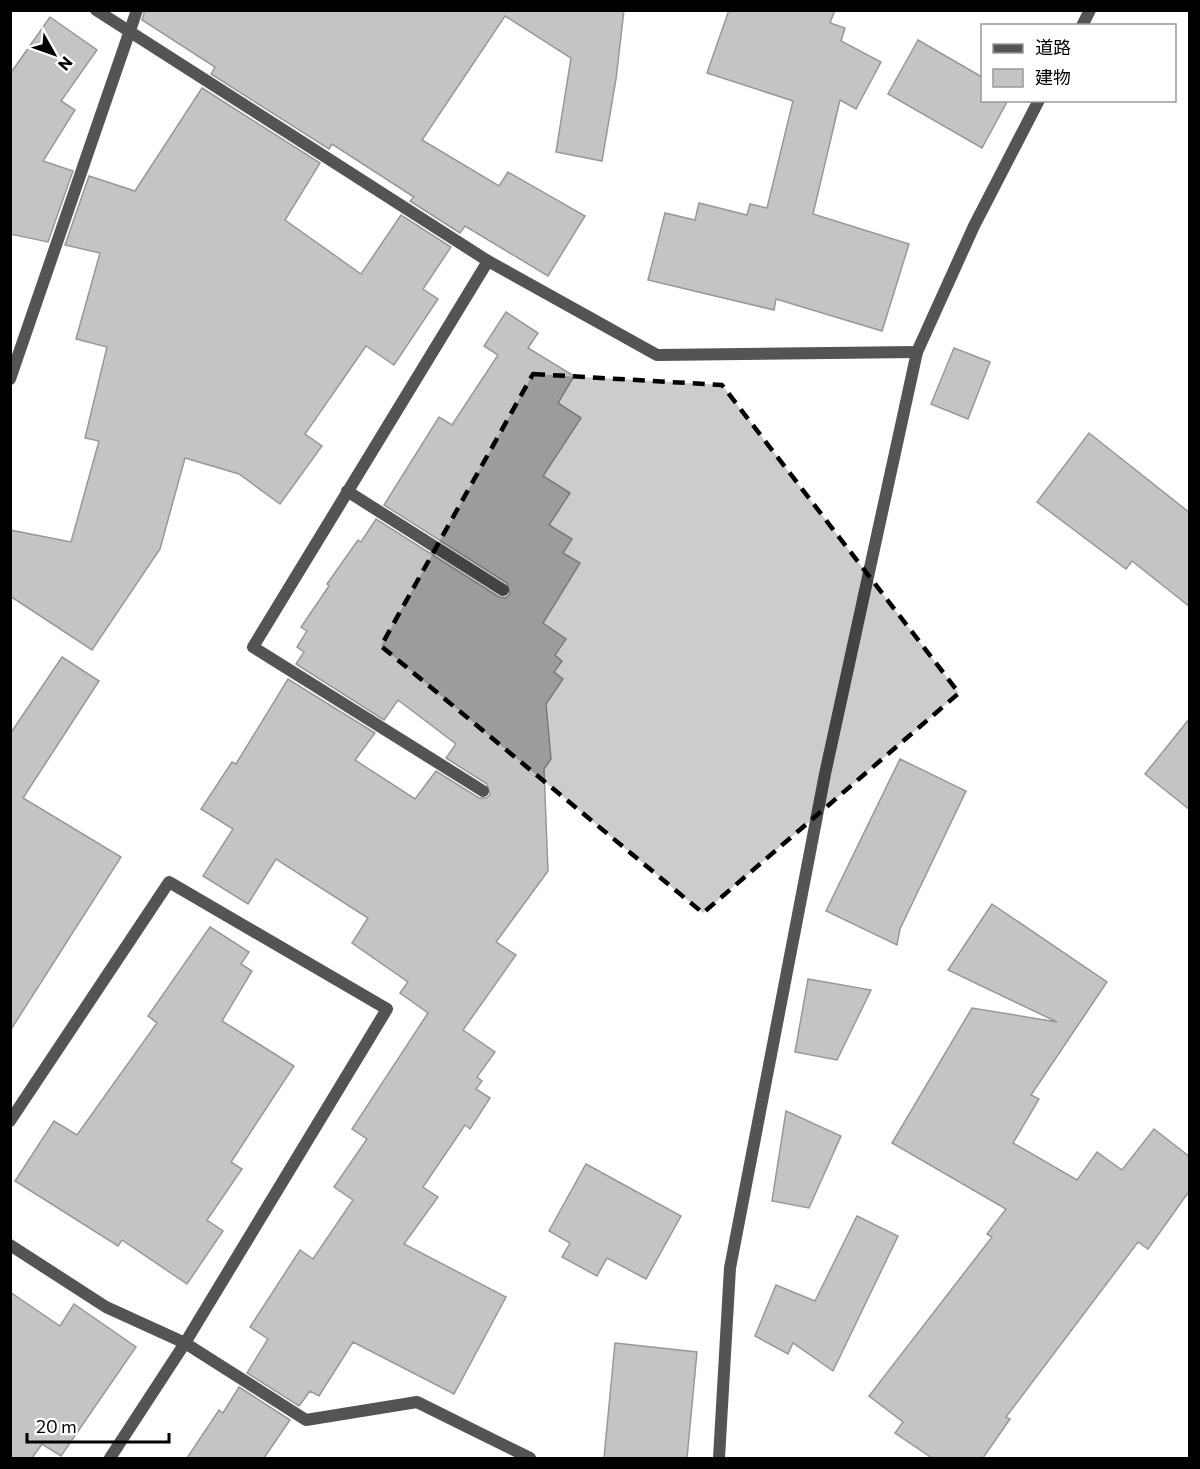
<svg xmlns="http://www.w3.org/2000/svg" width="1200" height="1469" viewBox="0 0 1200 1469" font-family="Commissioner,'Noto Sans JP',sans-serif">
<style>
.building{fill:#c4c4c4;stroke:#989898;stroke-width:1.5}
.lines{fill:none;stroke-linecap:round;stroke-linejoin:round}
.street{stroke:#545454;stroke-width:12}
.marked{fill:#000;fill-opacity:0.2;stroke:#000;stroke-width:4.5;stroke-dasharray:12 8;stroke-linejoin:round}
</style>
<rect width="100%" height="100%" fill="#fff"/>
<!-- building -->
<g class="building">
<path d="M 145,10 L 624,10 L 616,79 L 602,161 L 556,152 L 571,58 L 505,16 L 422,140 L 499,186 L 508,172 L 585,216 L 548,276 L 465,226 L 460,233 L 410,201 L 414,197 L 332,144 L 329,149 L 211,74 L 215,67 L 142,20 Z"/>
<path d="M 729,10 L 835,10 L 830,23 L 845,28 L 841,41 L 881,62 L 856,109 L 840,100 L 813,214 L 909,244 L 882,331 L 776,299 L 774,310 L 648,280 L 665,213 L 695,220 L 699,203 L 747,215 L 750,204 L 767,208 L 793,101 L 707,73 Z"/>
<path d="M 50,17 L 97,50 L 61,101 L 75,110 L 43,161 L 73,171 L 48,242 L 10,234 L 10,74 Z"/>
<path d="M 918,40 L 982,77 L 982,100 L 1008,100 L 982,148 L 888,94 Z"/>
<path d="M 202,88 L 320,163 L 285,220 L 361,274 L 401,215 L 451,247 L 423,289 L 438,299 L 394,365 L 366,346 L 305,434 L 322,446 L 280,504 L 239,474 L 185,458 L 160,549 L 92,650 L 10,596 L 10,530 L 71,542 L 99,441 L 85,438 L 107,347 L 76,339 L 100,253 L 65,245 L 89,176 L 135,191 Z"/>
<path d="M 506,312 L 538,333 L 528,348 L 574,376 L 558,403 L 581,418 L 543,476 L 570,493 L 549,525 L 572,539 L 563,553 L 580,563 L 543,623 L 566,639 L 555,655 L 562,661 L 554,672 L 563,679 L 546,704 L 551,759 L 544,769 L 548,871 L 496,942 L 516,955 L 463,1030 L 495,1052 L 477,1077 L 482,1081 L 476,1089 L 490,1098 L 470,1129 L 465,1125 L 423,1187 L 438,1197 L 404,1244 L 506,1297 L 454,1394 L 353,1342 L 319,1396 L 310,1391 L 299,1406 L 247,1373 L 268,1339 L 250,1327 L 300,1250 L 313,1259 L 353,1200 L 334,1187 L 367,1139 L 352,1129 L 428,1013 L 400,993 L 408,982 L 352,943 L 368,918 L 276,859 L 248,904 L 203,876 L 233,829 L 201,809 L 232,762 L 236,764 L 288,679 L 375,733 L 355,760 L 415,799 L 436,771 L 479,798 L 486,798 L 490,795 L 487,784 L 446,758 L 456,744 L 398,700 L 384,720 L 296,664 L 304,652 L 297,647 L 307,631 L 301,627 L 329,586 L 327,584 L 358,540 L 361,542 L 376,519 L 499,597 L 506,598 L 510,594 L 507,583 L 384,505 L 439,417 L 452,425 L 498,355 L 484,346 Z"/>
<path d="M 954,348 L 990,362 L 968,419 L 931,404 Z"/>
<path d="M 1089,433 L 1190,513 L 1190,607 L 1132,561 L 1126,569 L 1037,502 Z"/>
<path d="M 62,657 L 99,681 L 23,798 L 121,857 L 10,1031 L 10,734 Z"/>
<path d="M 1190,718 L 1190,810 L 1145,774 Z"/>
<path d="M 900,759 L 966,791 L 900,929 L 897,945 L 826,911 Z"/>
<path d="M 992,904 L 1107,982 L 1031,1095 L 1039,1099 L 1013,1143 L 1077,1180 L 1097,1152 L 1122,1170 L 1154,1129 L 1190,1157 L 1190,1190 L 1148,1249 L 1138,1242 L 1006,1417 L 1010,1419 L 983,1458 L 932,1458 L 895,1433 L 903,1422 L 869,1396 L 992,1237 L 987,1234 L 1006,1209 L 892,1143 L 972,1008 L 1057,1022 L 948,970 Z"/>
<path d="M 210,927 L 249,952 L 241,964 L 252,971 L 222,1021 L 294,1066 L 231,1162 L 242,1169 L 207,1220 L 223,1231 L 187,1284 L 122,1240 L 118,1246 L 15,1181 L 54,1121 L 77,1135 L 157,1023 L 148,1016 Z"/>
<path d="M 808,979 L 871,990 L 837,1060 L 795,1052 Z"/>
<path d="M 786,1111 L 841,1136 L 809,1208 L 772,1201 Z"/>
<path d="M 586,1164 L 681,1216 L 646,1279 L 607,1258 L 597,1276 L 562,1257 L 570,1243 L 549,1231 Z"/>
<path d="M 857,1216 L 898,1236 L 833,1371 L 793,1343 L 788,1354 L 755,1336 L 776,1285 L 815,1301 Z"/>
<path d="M 10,1292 L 60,1326 L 74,1304 L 136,1347 L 61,1456 L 42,1444 L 32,1458 L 10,1458 Z"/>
<path d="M 615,1343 L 697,1352 L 687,1458 L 604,1458 Z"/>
<path d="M 239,1387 L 290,1420 L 264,1458 L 187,1458 L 219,1410 L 223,1413 Z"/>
</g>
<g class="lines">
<!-- street -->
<g class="street">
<path d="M 96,10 L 488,261 L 657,355 L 917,352"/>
<path d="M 1082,26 L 1090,10"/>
<path d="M 10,379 L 137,10"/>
<path d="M 347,491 L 503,590"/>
<path d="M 483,791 L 253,647 L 488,261"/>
<path d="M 10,1121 L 169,882 L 387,1009 L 185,1343 L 110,1458"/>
<path d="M 10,1245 L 106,1307 L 185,1343 L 306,1420 L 417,1402 L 530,1458"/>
<path d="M 719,1458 L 730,1268 L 825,774 L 917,352 L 974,226 L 1039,100"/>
</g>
</g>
<!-- marked area -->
<path class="marked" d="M 533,374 L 722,385 L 959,693 L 703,913 L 381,646 Z"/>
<!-- border -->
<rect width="1200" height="1469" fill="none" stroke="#000000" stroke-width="24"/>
<!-- legend -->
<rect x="981" y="24" width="195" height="78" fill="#ffffff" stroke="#999999" stroke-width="1.5"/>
<rect x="993" y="44" width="30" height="9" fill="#545454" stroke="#999999" stroke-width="1.5"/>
<text x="1035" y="54" font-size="18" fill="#000000">道路</text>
<rect x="993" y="69" width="30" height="18" fill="#c4c4c4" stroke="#999999" stroke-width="1.5"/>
<text x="1035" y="84" font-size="18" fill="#000000">建物</text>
<!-- north arrow -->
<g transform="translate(54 54) rotate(130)" stroke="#ffffff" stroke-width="4.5" paint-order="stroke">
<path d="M0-4.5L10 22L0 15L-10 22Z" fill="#000000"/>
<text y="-9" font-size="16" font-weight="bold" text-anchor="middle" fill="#000000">N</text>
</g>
<!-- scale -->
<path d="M27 1433v9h142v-9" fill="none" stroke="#000000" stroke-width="3"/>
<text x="36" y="1433" font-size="18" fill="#000000" stroke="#ffffff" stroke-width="4.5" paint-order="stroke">20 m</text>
</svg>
